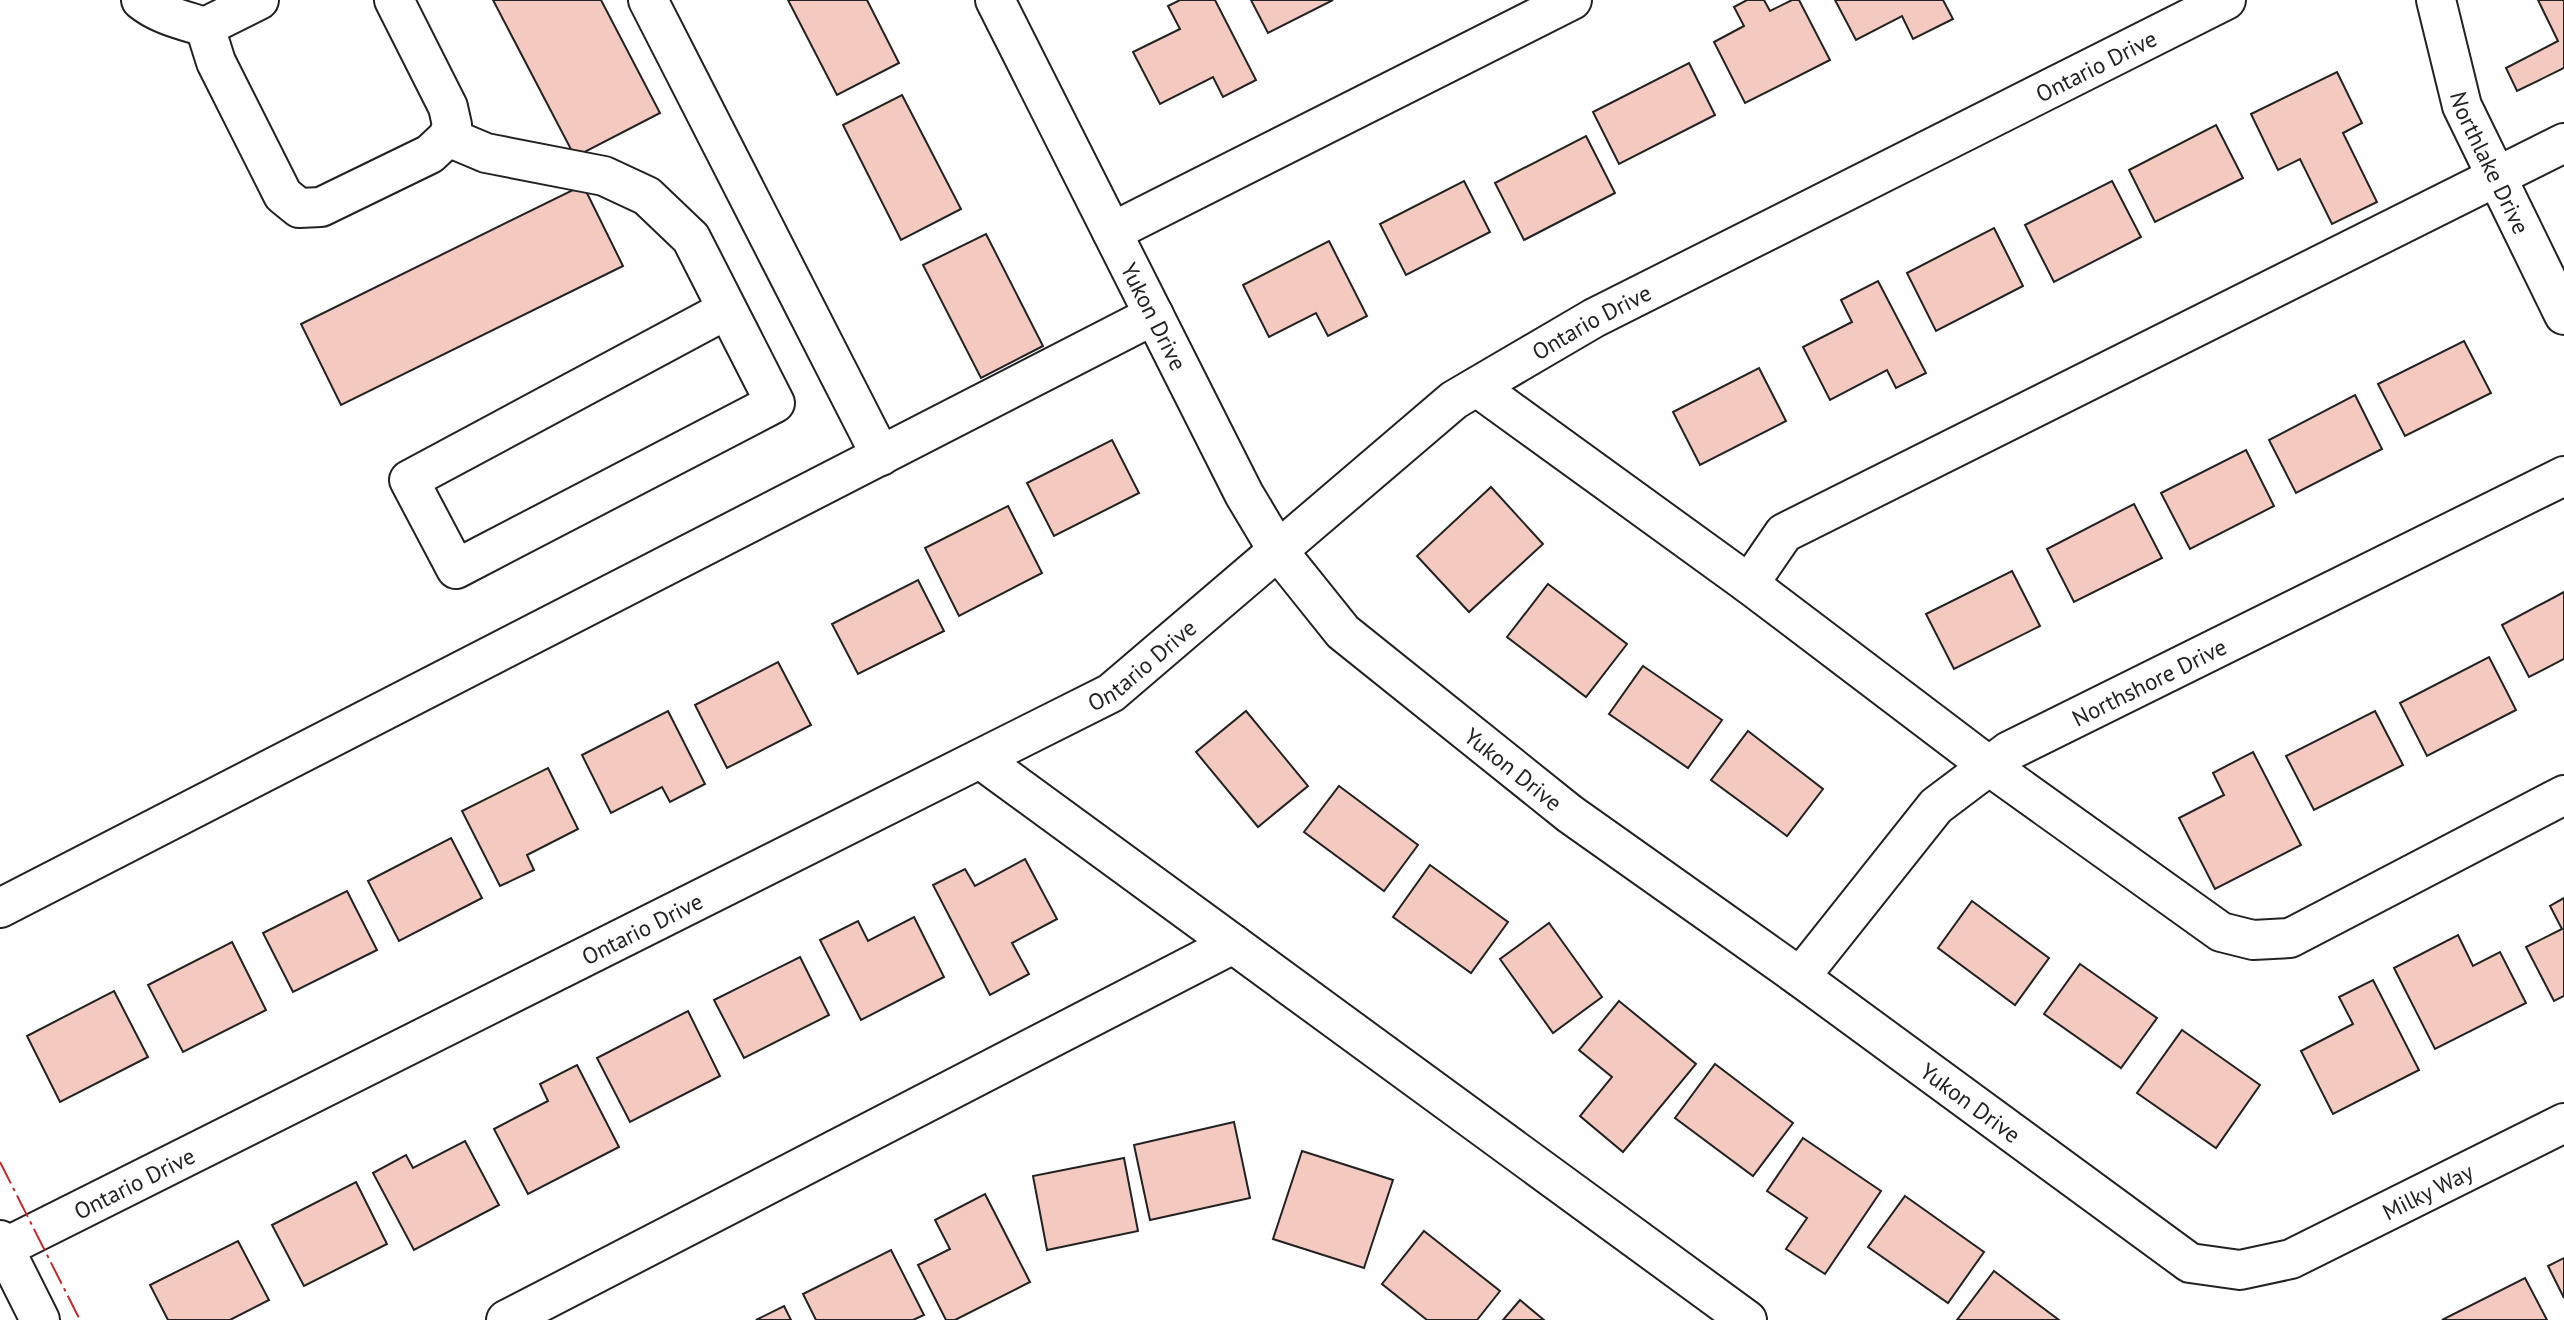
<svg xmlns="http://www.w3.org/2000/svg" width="2564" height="1320" viewBox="0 0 2564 1320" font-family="'PT Sans',sans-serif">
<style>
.building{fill:#f3c9c0;stroke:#222;stroke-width:2}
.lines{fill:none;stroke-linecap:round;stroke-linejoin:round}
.minor-casing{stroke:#222;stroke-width:42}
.major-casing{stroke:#222;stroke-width:42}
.minor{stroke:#fff;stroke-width:38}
.major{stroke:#fff;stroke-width:38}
.power{stroke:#c62828;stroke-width:2;stroke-dasharray:24 5 3.5 5;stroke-linecap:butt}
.labels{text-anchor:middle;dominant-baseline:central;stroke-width:5;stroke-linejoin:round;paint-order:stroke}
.street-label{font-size:23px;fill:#222;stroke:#fff}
</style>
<rect width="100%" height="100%" fill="#fff"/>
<!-- building -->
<g class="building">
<path d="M 493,0 L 601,0 L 660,113 L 575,157 Z"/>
<path d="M 788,0 L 867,0 L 899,63 L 837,95 Z"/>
<path d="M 1180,0 L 1215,0 L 1256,80 L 1223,97 L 1213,77 L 1160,104 L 1133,52 L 1180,29 L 1168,6 Z"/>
<path d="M 1251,0 L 1333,0 L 1268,33 Z"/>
<path d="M 1747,0 L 1764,0 L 1770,11 L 1792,0 L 1799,0 L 1830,60 L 1745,103 L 1714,42 L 1744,26 L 1734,7 Z"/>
<path d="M 1835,0 L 1943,0 L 1953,19 L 1913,39 L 1902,16 L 1856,40 Z"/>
<path d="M 2538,0 L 2564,0 L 2564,68 L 2517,91 L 2506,68 L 2558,41 Z"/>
<path d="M 1689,63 L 1715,115 L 1619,164 L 1593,112 Z"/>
<path d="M 2337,72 L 2362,123 L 2343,133 L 2377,202 L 2332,224 L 2300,159 L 2278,170 L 2251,114 Z"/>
<path d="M 902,95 L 961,209 L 901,240 L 843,125 Z"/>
<path d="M 2216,125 L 2243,178 L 2155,222 L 2129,170 Z"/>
<path d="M 1586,136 L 1615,193 L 1524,240 L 1495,183 Z"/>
<path d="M 1464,181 L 1490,232 L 1406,275 L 1380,224 Z"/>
<path d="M 2112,181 L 2141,237 L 2054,282 L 2025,225 Z"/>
<path d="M 583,185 L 623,266 L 341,405 L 301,324 Z"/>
<path d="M 1994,228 L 2023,286 L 1936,331 L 1907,273 Z"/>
<path d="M 986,234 L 1043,346 L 981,378 L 923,265 Z"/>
<path d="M 1329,241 L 1367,316 L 1328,336 L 1316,313 L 1269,337 L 1243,285 Z"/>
<path d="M 1878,281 L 1926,373 L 1896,388 L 1887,370 L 1830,400 L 1803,347 L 1852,322 L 1841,300 Z"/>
<path d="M 2464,341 L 2491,393 L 2405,436 L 2378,384 Z"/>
<path d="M 1759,368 L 1786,421 L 1700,465 L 1673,412 Z"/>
<path d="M 2355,395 L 2382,449 L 2296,493 L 2269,440 Z"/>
<path d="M 1112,440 L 1139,493 L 1054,536 L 1027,483 Z"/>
<path d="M 2246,450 L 2274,506 L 2190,549 L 2161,493 Z"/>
<path d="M 1491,487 L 1543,544 L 1469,612 L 1417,556 Z"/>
<path d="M 2134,504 L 2162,558 L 2074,602 L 2047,549 Z"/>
<path d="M 1008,506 L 1042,573 L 959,616 L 925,548 Z"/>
<path d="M 2012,571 L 2040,626 L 1954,669 L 1926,614 Z"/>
<path d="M 918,580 L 944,631 L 858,674 L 832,624 Z"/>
<path d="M 1548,584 L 1627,644 L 1586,697 L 1507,637 Z"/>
<path d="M 2564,592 L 2564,659 L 2529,677 L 2502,625 Z"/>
<path d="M 2489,657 L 2516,710 L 2427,756 L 2400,703 Z"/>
<path d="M 778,662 L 811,725 L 727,768 L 695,705 Z"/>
<path d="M 1643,666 L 1722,720 L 1688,768 L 1609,714 Z"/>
<path d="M 668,711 L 705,784 L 670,802 L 662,787 L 611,813 L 582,755 Z"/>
<path d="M 1246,711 L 1308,786 L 1258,827 L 1196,752 Z"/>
<path d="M 2375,711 L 2403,765 L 2314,810 L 2286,756 Z"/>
<path d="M 1748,731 L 1823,789 L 1787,836 L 1711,780 Z"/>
<path d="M 2253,752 L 2301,845 L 2215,889 L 2179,818 L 2224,795 L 2213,773 Z"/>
<path d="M 548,768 L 578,829 L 527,855 L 534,870 L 500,886 L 462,811 Z"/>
<path d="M 1339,786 L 1418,845 L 1384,891 L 1304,832 Z"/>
<path d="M 451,838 L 482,898 L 399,941 L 368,881 Z"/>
<path d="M 1025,859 L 1057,919 L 1012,943 L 1029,974 L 990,995 L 933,885 L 965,869 L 975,886 Z"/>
<path d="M 1430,865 L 1508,922 L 1471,973 L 1393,917 Z"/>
<path d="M 347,891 L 377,950 L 293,992 L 263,933 Z"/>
<path d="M 2564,898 L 2564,996 L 2554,1001 L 2526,947 L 2562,929 L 2550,906 Z"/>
<path d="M 1972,901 L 2049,958 L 2015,1005 L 1938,948 Z"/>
<path d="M 914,917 L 944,977 L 861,1020 L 820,940 L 858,921 L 868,941 Z"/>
<path d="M 1549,923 L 1602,997 L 1553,1033 L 1500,959 Z"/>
<path d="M 2458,935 L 2473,966 L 2500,952 L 2526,1003 L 2435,1049 L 2394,968 Z"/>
<path d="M 232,942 L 266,1010 L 183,1052 L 148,985 Z"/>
<path d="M 800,957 L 829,1015 L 744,1058 L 714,1000 Z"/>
<path d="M 2080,964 L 2157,1018 L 2121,1068 L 2044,1014 Z"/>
<path d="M 2373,980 L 2419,1070 L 2333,1114 L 2301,1051 L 2353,1024 L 2339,997 Z"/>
<path d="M 114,991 L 148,1057 L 60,1102 L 27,1036 Z"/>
<path d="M 1619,1001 L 1696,1064 L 1623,1152 L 1580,1116 L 1612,1077 L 1579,1050 Z"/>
<path d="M 688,1011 L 720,1076 L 630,1122 L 597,1058 Z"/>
<path d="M 2182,1030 L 2260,1085 L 2216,1148 L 2137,1093 Z"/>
<path d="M 1715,1064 L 1793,1123 L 1753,1176 L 1675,1118 Z"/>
<path d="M 577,1065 L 619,1147 L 528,1194 L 494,1129 L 548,1101 L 540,1084 Z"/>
<path d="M 1234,1122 L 1250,1198 L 1150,1220 L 1134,1145 Z"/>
<path d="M 1803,1138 L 1881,1191 L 1825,1274 L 1786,1249 L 1807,1218 L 1767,1191 Z"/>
<path d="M 465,1141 L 499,1205 L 414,1250 L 373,1173 L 406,1155 L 413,1168 Z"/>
<path d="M 1302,1151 L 1393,1180 L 1364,1268 L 1273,1239 Z"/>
<path d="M 1124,1158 L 1138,1231 L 1047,1250 L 1033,1176 Z"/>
<path d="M 356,1182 L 387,1244 L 304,1286 L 272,1225 Z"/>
<path d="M 985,1194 L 1030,1282 L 955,1320 L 946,1320 L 918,1265 L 950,1249 L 935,1220 Z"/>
<path d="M 1905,1196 L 1984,1252 L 1948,1303 L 1868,1247 Z"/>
<path d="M 1424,1231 L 1500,1291 L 1477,1320 L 1427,1320 L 1382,1284 Z"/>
<path d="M 238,1241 L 269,1300 L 230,1320 L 168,1320 L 150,1285 Z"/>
<path d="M 891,1250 L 924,1315 L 913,1320 L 816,1320 L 803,1294 Z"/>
<path d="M 2564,1258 L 2564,1298 L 2548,1266 Z"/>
<path d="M 1994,1271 L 2059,1320 L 1957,1320 Z"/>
<path d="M 2525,1278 L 2547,1320 L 2442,1320 Z"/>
<path d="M 1520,1300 L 1544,1320 L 1503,1320 Z"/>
<path d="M 784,1306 L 791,1320 L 756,1320 Z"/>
</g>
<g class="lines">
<!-- minor casing -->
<g class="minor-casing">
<g id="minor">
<path d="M 141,0 C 159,15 183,20 205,27 L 259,0"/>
<path d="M 648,0 L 881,456"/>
<path id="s1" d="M 995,0 L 1244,494 L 1278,551 L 1343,632 L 1570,814 L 1800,977 L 2190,1263 L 2240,1270 L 2291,1259 L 2564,1123"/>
<path id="s2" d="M 2436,0 L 2462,106 L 2564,315"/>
<path d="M 205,27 L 216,62 L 283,195 L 299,208 L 321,207 L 430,154 L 448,137 L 452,125 L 448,107 L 394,0"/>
<path d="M 448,137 L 486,153 L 604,176 L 647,196 L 691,238 L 775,403 L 456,569 L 409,480 L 726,310"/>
<path d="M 1112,232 L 1572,0"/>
<path d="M 1477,387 L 1749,584 L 1989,766 L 2221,932 L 2253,940 L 2290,938 L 2564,795"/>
<path d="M 1749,584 L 1784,533 L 2564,143"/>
<path d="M 980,759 L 1747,1320"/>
<path d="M 0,908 L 1154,315"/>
<path id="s3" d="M 1800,977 L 1936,806 L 2009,751 L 2564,476"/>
<path id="s4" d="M 0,1250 L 1111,693 L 1454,400 L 1594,318 L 2226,0"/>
<path d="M 506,1320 L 1233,944"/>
</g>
</g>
<!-- major casing -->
<g class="major-casing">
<path id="major" d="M 0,1240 L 40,1320"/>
</g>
<!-- minor -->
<use href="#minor" class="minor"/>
<!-- major -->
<use href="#major" class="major"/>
<!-- power -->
<path class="power" d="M 0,1162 L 80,1320"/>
</g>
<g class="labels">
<!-- street labels -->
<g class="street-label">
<text stroke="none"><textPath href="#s4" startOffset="2418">Ontario Drive</textPath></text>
<text stroke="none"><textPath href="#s2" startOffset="172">Northlake Drive</textPath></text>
<text stroke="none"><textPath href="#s1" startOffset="354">Yukon Drive</textPath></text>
<text stroke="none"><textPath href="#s4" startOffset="1852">Ontario Drive</textPath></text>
<text stroke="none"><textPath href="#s4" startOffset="1284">Ontario Drive</textPath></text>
<text stroke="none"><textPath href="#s3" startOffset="466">Northshore Drive</textPath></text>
<text stroke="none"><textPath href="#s1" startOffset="942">Yukon Drive</textPath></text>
<text stroke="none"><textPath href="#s4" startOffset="718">Ontario Drive</textPath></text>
<text stroke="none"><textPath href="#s1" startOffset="1508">Yukon Drive</textPath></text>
<text stroke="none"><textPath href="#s4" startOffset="150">Ontario Drive</textPath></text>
<text stroke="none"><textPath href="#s1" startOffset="2035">Milky Way</textPath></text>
</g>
</g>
</svg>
